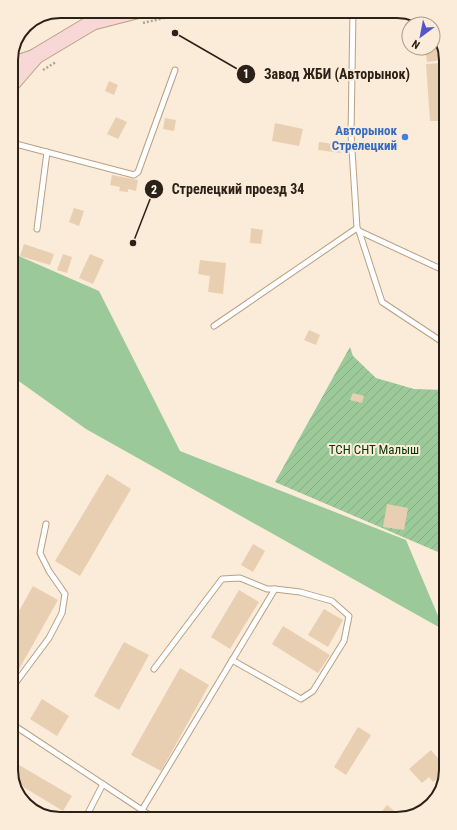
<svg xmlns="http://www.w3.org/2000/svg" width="457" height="830" viewBox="0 0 457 830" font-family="'Roboto Condensed',sans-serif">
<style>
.grass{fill:#9bc999}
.garden{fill:url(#garden-furrows)}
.building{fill:#e9cfb1}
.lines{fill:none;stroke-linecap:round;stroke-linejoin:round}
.lane-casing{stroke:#b9a083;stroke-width:7}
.secondary-casing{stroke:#b9a083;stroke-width:17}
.path{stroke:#b1a394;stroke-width:2.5;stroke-dasharray:2 2;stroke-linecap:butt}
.lane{stroke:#fff;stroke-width:5}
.secondary{stroke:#f8d8d6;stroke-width:15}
.shop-dot{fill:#3f7fe0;stroke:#fbebd9;stroke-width:1.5}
.labels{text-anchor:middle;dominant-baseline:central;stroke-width:4;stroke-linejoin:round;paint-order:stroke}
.shop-label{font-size:13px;font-weight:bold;fill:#366cbe;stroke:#fbebd9;text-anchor:end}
.park-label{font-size:13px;fill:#033908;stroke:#fbebd9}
.rim{fill:none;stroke:#2b2116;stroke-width:2}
.leader{fill:none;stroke:#2b2116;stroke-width:1.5}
.callout-dot{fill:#2b2116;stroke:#fbebd9;stroke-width:1.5}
.mark-label{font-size:12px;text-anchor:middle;font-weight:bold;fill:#fff}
.callout-label{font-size:14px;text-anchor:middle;font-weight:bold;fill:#2b2116;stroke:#fbebd9;stroke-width:4;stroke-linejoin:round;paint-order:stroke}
</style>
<defs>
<pattern id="garden-furrows" width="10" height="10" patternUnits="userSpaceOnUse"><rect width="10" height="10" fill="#9bc999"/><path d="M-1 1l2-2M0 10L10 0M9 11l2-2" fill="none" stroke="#86ac83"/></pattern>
</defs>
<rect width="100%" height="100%" fill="#fbebd9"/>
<!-- grass -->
<path class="grass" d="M 12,253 L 99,291 L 180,451 L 406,540 L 444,630 L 86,429 L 13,377 Z"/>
<!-- garden -->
<path class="garden" d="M 350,347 L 353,356 L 376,378 L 414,389 L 444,390 L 445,555 L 275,482 Z"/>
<!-- building -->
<g class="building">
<path d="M 433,29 L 439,37 L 442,60 L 427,62 L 425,48 L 433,48 Z"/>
<path d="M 441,63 L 443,121 L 430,121 L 426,64 Z"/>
<path d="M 109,81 L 118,85 L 114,95 L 105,91 Z"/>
<path d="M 116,117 L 127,122 L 118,139 L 107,134 Z"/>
<path d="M 165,118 L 176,120 L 174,131 L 163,129 Z"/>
<path d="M 275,123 L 303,129 L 299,146 L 272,141 Z"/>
<rect x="438" y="127" width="5" height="20"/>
<path d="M 319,142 L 342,145 L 341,153 L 318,150 Z"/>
<path d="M 112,175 L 138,180 L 136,191 L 128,189 L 128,192 L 119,191 L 120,187 L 110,185 Z"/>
<path d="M 74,208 L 84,211 L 79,226 L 69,222 Z"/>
<path d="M 251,228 L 263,230 L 261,244 L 250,243 Z"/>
<path d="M 24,244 L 54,254 L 50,265 L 20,256 Z"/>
<path d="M 63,254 L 72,257 L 67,273 L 57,270 Z"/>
<path d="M 90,254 L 104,260 L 93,284 L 79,278 Z"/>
<path d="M 200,260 L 226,263 L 223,294 L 208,292 L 210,276 L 198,274 Z"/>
<path d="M 309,330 L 320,335 L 316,345 L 304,340 Z"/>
<path d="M 353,393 L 364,396 L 362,403 L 350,400 Z"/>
<path d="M 107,474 L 131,489 L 80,576 L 55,561 Z"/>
<path d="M 387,504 L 408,508 L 404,530 L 383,527 Z"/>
<path d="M 253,544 L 265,551 L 253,572 L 241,565 Z"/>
<path d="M 33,586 L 58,600 L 14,678 L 14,620 Z"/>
<path d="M 239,590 L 259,602 L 230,649 L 211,637 Z"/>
<path d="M 324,609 L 343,620 L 328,647 L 308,635 Z"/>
<path d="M 283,626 L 330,655 L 318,673 L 272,644 Z"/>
<path d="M 124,642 L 149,655 L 119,710 L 94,696 Z"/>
<path d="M 180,668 L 209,685 L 161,771 L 131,755 Z"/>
<path d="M 42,699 L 69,716 L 57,736 L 30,719 Z"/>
<path d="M 358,727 L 371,735 L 346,775 L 334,767 Z"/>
<path d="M 431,750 L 446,768 L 446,772 L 433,782 L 429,777 L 422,783 L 409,769 Z"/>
<path d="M 19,765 L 72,796 L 63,811 L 15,782 L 15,772 Z"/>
<path d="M 387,805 L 399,815 L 378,816 Z"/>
<path d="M 112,812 L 122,818 L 108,818 Z"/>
</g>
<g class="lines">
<!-- lane casing -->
<g class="lane-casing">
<g id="lane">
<path d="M 353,11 L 351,134 L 357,228 L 359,231 L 443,270"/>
<path d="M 12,143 L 134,175 L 138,172 L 175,70"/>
<path d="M 37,229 L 47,152"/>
<path d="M 359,231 L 382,302 L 444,343"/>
<path d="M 214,326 L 357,228"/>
<path d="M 232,660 L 301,699 L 313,691 L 344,641 L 349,616 L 332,601 L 300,592 L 275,589"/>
<path d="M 14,685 L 49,638 L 62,613 L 65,594 L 49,571 L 40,553 L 46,524"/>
<path d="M 15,726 L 154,818"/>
<path d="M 142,810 L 275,589 L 267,589 L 240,578 L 222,579 L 154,669"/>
<path d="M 85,819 L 103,784"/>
</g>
</g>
<!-- secondary casing -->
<g class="secondary-casing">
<g id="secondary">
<path d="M 11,65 L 35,57"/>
<path d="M 11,85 L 36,56 L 93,22 L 136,11"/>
</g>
</g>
<!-- path -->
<g class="path">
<path d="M 143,23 L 172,16 L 218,11"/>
<path d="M 43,70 L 56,62"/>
</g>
<!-- lane -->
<use href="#lane" class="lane"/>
<!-- secondary -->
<use href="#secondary" class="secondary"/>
</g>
<!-- markers -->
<circle class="shop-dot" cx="405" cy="137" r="4"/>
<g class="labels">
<!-- shop labels -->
<g class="shop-label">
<text x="397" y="130">Авторынок<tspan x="397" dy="15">Стрелецкий</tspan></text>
</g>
<!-- park labels -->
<g class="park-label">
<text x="374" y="449">ТСН СНТ Малыш</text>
</g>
</g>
<!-- crop -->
<path d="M0 0H457V830H0ZM60 18H397A42 42 0 0 1 439 60V770A42 42 0 0 1 397 812H60A42 42 0 0 1 18 770V60A42 42 0 0 1 60 18Z" fill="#fbebd9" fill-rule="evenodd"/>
<path class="rim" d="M60 18H397A42 42 0 0 1 439 60V770A42 42 0 0 1 397 812H60A42 42 0 0 1 18 770V60A42 42 0 0 1 60 18Z"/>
<!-- callouts -->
<path class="leader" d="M175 33L246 74M133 243L154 189"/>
<g class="callout-dot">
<circle cx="175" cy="33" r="4"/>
<circle cx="133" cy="243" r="4"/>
<circle cx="246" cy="74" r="10"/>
<circle cx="154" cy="189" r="10"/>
</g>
<g class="mark-label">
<text x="246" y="78">1</text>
<text x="154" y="194">2</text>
</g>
<g class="callout-label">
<text x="337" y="79">Завод ЖБИ (Авторынок)</text>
<text x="238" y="194">Стрелецкий проезд 34</text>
</g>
<!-- north arrow -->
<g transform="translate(421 36) rotate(212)"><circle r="19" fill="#fbebd9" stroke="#a89a8b"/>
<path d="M0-3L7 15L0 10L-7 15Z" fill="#5355cc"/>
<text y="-6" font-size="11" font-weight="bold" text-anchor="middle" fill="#2b2116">N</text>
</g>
</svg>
